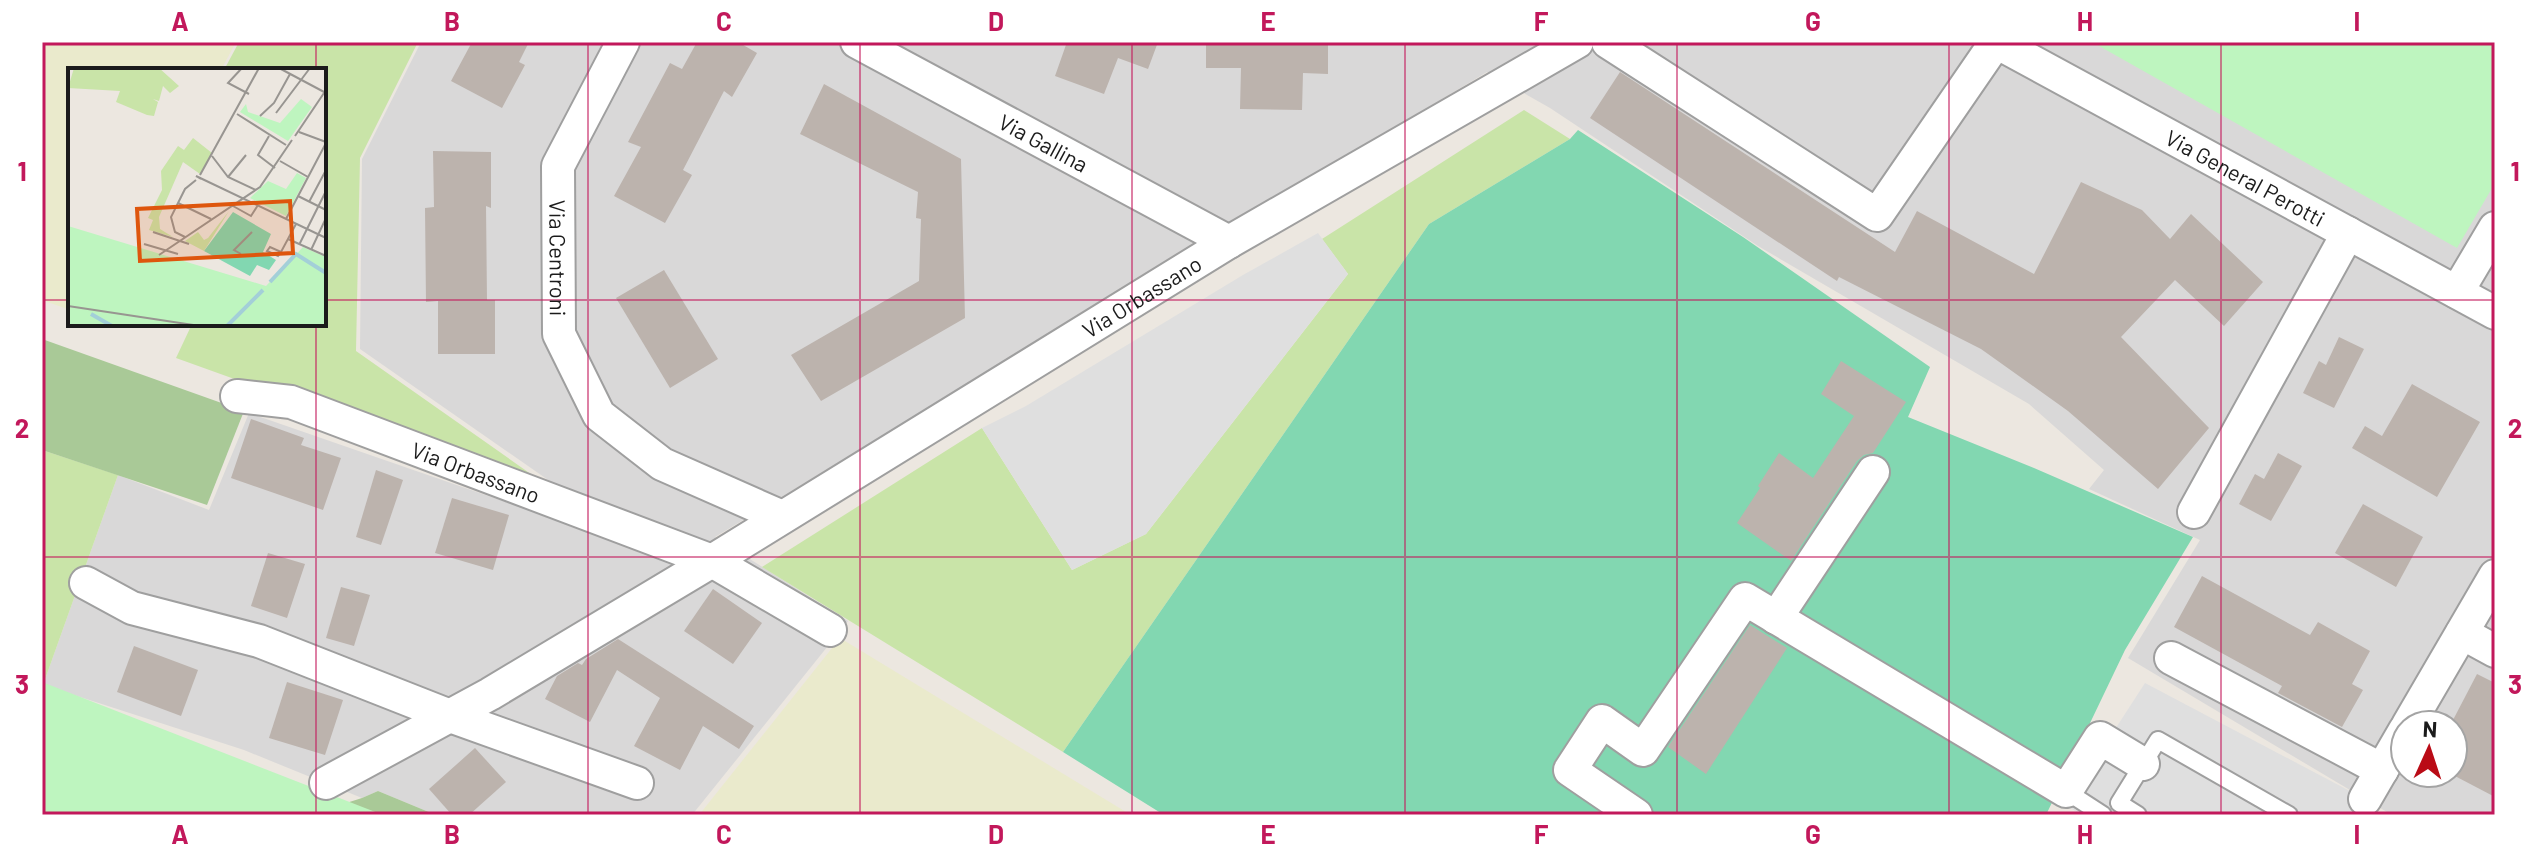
<svg xmlns="http://www.w3.org/2000/svg" width="2537" height="857" viewBox="0 0 2537 857" font-family="Barlow,sans-serif">
<style>
.residential{fill:#d9d8d8;fill-rule:evenodd}
.farmland{fill:#eaeacc}
.grass{fill:#c9e4a8}
.forest{fill:#a9c997}
.park{fill:#bef5bf}
.pitch{fill:#82d7b1}
.parking{fill:#dfdfdf}
.building{fill:#bcb3ad}
.lines{fill:none;stroke-linecap:round;stroke-linejoin:round}
.lane-casing{stroke:#9f9f9f;stroke-width:20}
.street-casing{stroke:#9f9f9f;stroke-width:36}
.lane{stroke:#fff;stroke-width:16}
.street{stroke:#fff;stroke-width:32}
.grid{fill:none;stroke:#c2185b;stroke-width:2;stroke-opacity:0.55}
.labels{text-anchor:middle;dominant-baseline:central;stroke-width:6;stroke-linejoin:round;paint-order:stroke}
.street-label{font-size:22px;fill:#1b1b1b;stroke:#fff}
.inset-river{fill:none;stroke:#a3cfd8;stroke-width:4}
.inset-road{fill:none;stroke:#989591;stroke-width:2}
.view{fill:#de560d;fill-opacity:0.15;stroke:#de560d;stroke-width:4}
.inset-edge{fill:none;stroke:#1b1b1b;stroke-width:4}
.neatline{fill:none;stroke:#c2185b;stroke-width:3}
.grid-label{font-size:26px;text-anchor:middle;font-weight:bold;fill:#c2185b}
</style>
<rect width="100%" height="100%" fill="#ece7e0"/>
<!-- residential -->
<path class="residential" d="M 421,42 L 2495,42 L 2495,815 L 2392,815 L 2128,658 L 2200,540 L 2089,489 L 2104,470 L 2029,404 L 1758,246 L 1550,108 L 1487,72 L 715,537 L 848,621 L 692,815 L 436,815 L 378,791 L 362,798 L 244,750 L 43,685 L 118,475 L 209,510 L 249,413 L 653,553 L 360,349 L 362,159 ZM 2405,725 L 2453,725 L 2453,773 L 2405,773 Z"/>
<!-- farmland -->
<g class="farmland">
<path d="M 42,42 L 236,42 L 221,70 L 70,70 L 70,310 L 42,300 Z"/>
<path d="M 840,638 L 1131,815 L 699,815 Z"/>
</g>
<!-- grass -->
<g class="grass">
<path d="M 239,42 L 418,42 L 360,158 L 356,351 L 565,498 L 176,358 L 192,324 L 324,324 L 324,70 L 224,70 Z"/>
<path d="M 1524,110 L 1570,139 L 1429,224 L 1063,752 L 762,567 L 982,428 L 1072,570 L 1146,534 L 1348,274 L 1322,239 Z"/>
<path d="M 42,450 L 118,475 L 43,685 L 42,685 Z"/>
</g>
<!-- forest -->
<g class="forest">
<path d="M 42,339 L 244,411 L 207,505 L 42,450 Z"/>
<path d="M 378,791 L 436,815 L 316,815 L 321,811 L 362,798 Z"/>
</g>
<!-- park -->
<g class="park">
<path d="M 2092,42 L 2495,42 L 2495,183 L 2457,248 Z"/>
<path d="M 42,682 L 383,815 L 42,815 Z"/>
</g>
<!-- pitch -->
<path class="pitch" d="M 1578,130 L 1743,237 L 1930,367 L 1908,417 L 2034,468 L 2193,537 L 2125,650 L 2046,815 L 1164,815 L 1063,752 L 1429,224 L 1570,139 Z"/>
<!-- parking -->
<g class="parking">
<path d="M 1318,233 L 1348,274 L 1146,534 L 1072,570 L 982,428 L 1026,406 L 1243,275 Z"/>
<path d="M 2145,683 L 2365,799 L 2353,815 L 2081,815 L 2066,805 Z"/>
</g>
<!-- building -->
<g class="building">
<path d="M 472,42 L 529,42 L 519,62 L 525,65 L 502,108 L 451,81 Z"/>
<path d="M 697,42 L 738,42 L 757,53 L 732,97 L 724,91 L 683,170 L 692,175 L 665,223 L 614,196 L 641,147 L 628,142 L 670,63 L 682,69 Z"/>
<path d="M 1067,42 L 1158,42 L 1148,69 L 1118,58 L 1104,94 L 1055,76 Z"/>
<path d="M 1206,42 L 1328,42 L 1328,74 L 1303,73 L 1302,110 L 1240,109 L 1241,68 L 1206,68 Z"/>
<path d="M 1620,72 L 1895,252 L 1917,211 L 2034,274 L 2081,182 L 2142,210 L 2170,239 L 2191,214 L 2263,282 L 2224,326 L 2175,280 L 2121,337 L 2209,428 L 2158,489 L 2068,411 L 1981,349 L 1839,277 L 1837,281 L 1590,118 Z"/>
<path d="M 824,84 L 961,159 L 965,318 L 821,401 L 791,355 L 919,281 L 921,219 L 916,218 L 918,192 L 800,134 Z"/>
<path d="M 433,151 L 491,152 L 491,208 L 486,206 L 487,300 L 495,300 L 495,354 L 438,354 L 438,301 L 426,302 L 425,208 L 434,207 Z"/>
<path d="M 664,270 L 718,359 L 670,388 L 616,298 Z"/>
<path d="M 2339,337 L 2364,349 L 2334,408 L 2303,393 L 2319,361 L 2326,365 Z"/>
<path d="M 1841,361 L 1906,402 L 1873,453 L 1864,455 L 1857,461 L 1791,561 L 1737,523 L 1760,488 L 1758,486 L 1779,453 L 1813,478 L 1854,416 L 1821,394 Z"/>
<path d="M 2412,384 L 2480,422 L 2437,497 L 2352,448 L 2365,426 L 2382,436 Z"/>
<path d="M 251,419 L 304,438 L 301,445 L 341,458 L 323,510 L 231,478 Z"/>
<path d="M 2278,453 L 2302,466 L 2271,521 L 2239,504 L 2255,474 L 2264,479 Z"/>
<path d="M 376,470 L 403,480 L 381,545 L 356,537 Z"/>
<path d="M 452,498 L 509,515 L 493,570 L 435,553 Z"/>
<path d="M 2363,504 L 2423,537 L 2396,587 L 2335,553 Z"/>
<path d="M 268,553 L 305,564 L 287,618 L 251,606 Z"/>
<path d="M 2202,576 L 2310,635 L 2318,622 L 2370,651 L 2352,684 L 2363,690 L 2342,727 L 2278,693 L 2282,686 L 2174,627 Z"/>
<path d="M 341,587 L 370,595 L 354,646 L 326,638 Z"/>
<path d="M 713,589 L 762,623 L 733,664 L 684,631 Z"/>
<path d="M 1750,625 L 1787,648 L 1706,774 L 1668,747 Z"/>
<path d="M 618,639 L 754,726 L 739,749 L 703,726 L 680,770 L 634,746 L 660,698 L 617,670 L 590,722 L 545,699 L 557,676 L 578,663 L 582,665 L 586,659 Z"/>
<path d="M 134,646 L 198,670 L 181,716 L 117,692 Z"/>
<path d="M 2477,674 L 2495,683 L 2495,797 L 2453,775 L 2453,720 Z"/>
<path d="M 287,682 L 343,700 L 325,755 L 269,738 Z"/>
<path d="M 475,748 L 506,782 L 469,815 L 452,815 L 429,789 Z"/>
</g>
<g class="lines">
<!-- lane casing -->
<g class="lane-casing">
<g id="lane">
<path d="M 2066,791 L 2103,815"/>
<path d="M 2138,815 L 2119,803 L 2158,740 L 2289,815"/>
</g>
</g>
<!-- street casing -->
<g class="street-casing">
<g id="street">
<path id="s1" d="M 623,42 L 558,166 L 559,334 L 599,415 L 662,464 L 782,517"/>
<path id="s2" d="M 857,42 L 1229,242"/>
<path d="M 1608,42 L 1877,215 L 1996,42"/>
<path id="s3" d="M 1996,42 L 2495,313"/>
<path d="M 2457,292 L 2495,228"/>
<path id="s4" d="M 237,396 L 291,402 L 712,561 L 830,630"/>
<path d="M 2194,512 L 2348,233"/>
<path d="M 86,583 L 132,608 L 259,641 L 450,716 L 637,783"/>
<path d="M 1776,618 L 1873,472"/>
<path d="M 2462,633 L 2495,651"/>
<path d="M 2171,658 L 2382,770"/>
<path d="M 2408,725 L 2495,576"/>
<path id="s5" d="M 326,783 L 490,694 L 712,561 L 1229,242 L 1577,42"/>
<path d="M 2365,799 L 2405,730"/>
<path d="M 1636,815 L 1570,770 L 1602,721 L 1643,750 L 1745,599 L 2066,791 L 2100,738 L 2143,764"/>
</g>
</g>
<!-- lane -->
<use href="#lane" class="lane"/>
<!-- street -->
<use href="#street" class="street"/>
</g>
<!-- grid -->
<path class="grid" d="M 316,42 L 316,70M 588,42 L 588,815M 860,42 L 860,815M 1132,42 L 1132,815M 1405,42 L 1405,815M 1677,42 L 1677,815M 1949,42 L 1949,815M 2221,42 L 2221,815M 42,300 L 70,300M 324,300 L 2495,300M 316,324 L 316,815M 42,557 L 2495,557"/>
<g class="labels">
<!-- street labels -->
<g class="street-label">
<text stroke="none"><textPath href="#s2" startOffset="212">Via Gallina</textPath></text>
<text stroke="none"><textPath href="#s3" startOffset="284">Via General Perotti</textPath></text>
<text stroke="none"><textPath href="#s1" startOffset="232">Via Centroni</textPath></text>
<text stroke="none"><textPath href="#s5" startOffset="950">Via Orbassano</textPath></text>
<text stroke="none"><textPath href="#s4" startOffset="252">Via Orbassano</textPath></text>
</g>
</g>
<!-- overview -->
<g transform="translate(68 68)">
<rect width="258" height="258" fill="#ece7e0"/>
<path d="M 6,0 L 91,0 L 111,18 L 102,25 L 95,18 L 91,33 L 85,31 L 90,34 L 86,48 L 79,47 L 48,34 L 52,23 L 0,20 ZM 125,70 L 144,85 L 132,106 L 115,94 L 91,149 L 92,161 L 105,169 L 81,162 L 85,152 L 80,150 L 94,122 L 93,103 L 110,78 L 116,82 ZM 161,143 L 136,183 L 117,173 L 130,164 L 136,172 L 140,170 Z" fill="#c9e4a8"/>
<path d="M 233,31 L 244,39 L 220,73 L 172,44 L 178,36 L 180,44 L 212,55 ZM 229,105 L 238,110 L 218,148 L 182,130 L 200,113 L 218,121 ZM 0,158 L 198,218 L 235,179 L 258,189 L 258,258 L 0,258 Z" fill="#bef5bf"/>
<path d="M 165,144 L 203,166 L 195,184 L 208,192 L 201,202 L 189,197 L 182,208 L 136,183 Z" fill="#82d7b1"/>
<path class="inset-river" d="M 202,214 L 228,186 L 258,205M 23,246 L 44,258M 159,258 L 195,222"/>
<path class="inset-road" d="M 174,0 L 160,15 L 181,26M 211,0 L 258,25M 208,45 L 242,0M 169,46 L 218,77M 192,48 L 206,35 L 222,6M 231,64 L 258,74M 201,68 L 190,87 L 207,100M 227,68 L 258,22M 144,88 L 160,109 L 188,122M 212,93 L 240,109M 132,107 L 191,0M 160,109 L 178,87M 133,111 L 128,108 L 258,170M 230,128 L 258,142M 241,134 L 258,102M 110,135 L 143,151M 165,138 L 183,148 L 190,137M 218,151 L 258,75M 85,164 L 121,176M 117,169 L 107,164 L 103,149 L 117,121 L 128,112M 220,171 L 258,188M 76,176 L 110,186M 231,177 L 258,123M 243,182 L 258,150M 213,184 L 210,188 L 199,183 L 202,179 L 213,184 L 228,156M 173,186 L 166,182 L 184,164M 91,187 L 192,119 L 224,72M 0,238 L 132,258"/>
<path class="view" d="M 222,133 L 225,185 L 72,193 L 69,141 Z"/>
<rect width="258" height="258" class="inset-edge"/>
</g>
<!-- border -->
<rect width="2537" height="857" fill="none" stroke="#ffffff" stroke-width="88"/>
<!-- north arrow -->
<g transform="translate(2429 749) rotate(3)"><circle r="38" fill="#ffffff" stroke="#a4a4a4" stroke-width="2"/>
<path d="M0-6L14 30L0 20L-14 30Z" fill="#ba0b16"/>
<text y="-12" font-size="22" font-weight="bold" text-anchor="middle" fill="#1b1b1b">N</text>
</g>
<rect x="44" y="44" width="2449" height="769" class="neatline"/>
<g class="grid-label">
<text x="180" y="31">A</text>
<text x="452" y="31">B</text>
<text x="724" y="31">C</text>
<text x="996" y="31">D</text>
<text x="1268" y="31">E</text>
<text x="1541" y="31">F</text>
<text x="1813" y="31">G</text>
<text x="2085" y="31">H</text>
<text x="2357" y="31">I</text>
<text x="22" y="181">1</text>
<text x="2515" y="181">1</text>
<text x="22" y="438">2</text>
<text x="2515" y="438">2</text>
<text x="22" y="694">3</text>
<text x="2515" y="694">3</text>
<text x="180" y="844">A</text>
<text x="452" y="844">B</text>
<text x="724" y="844">C</text>
<text x="996" y="844">D</text>
<text x="1268" y="844">E</text>
<text x="1541" y="844">F</text>
<text x="1813" y="844">G</text>
<text x="2085" y="844">H</text>
<text x="2357" y="844">I</text>
</g>
</svg>
